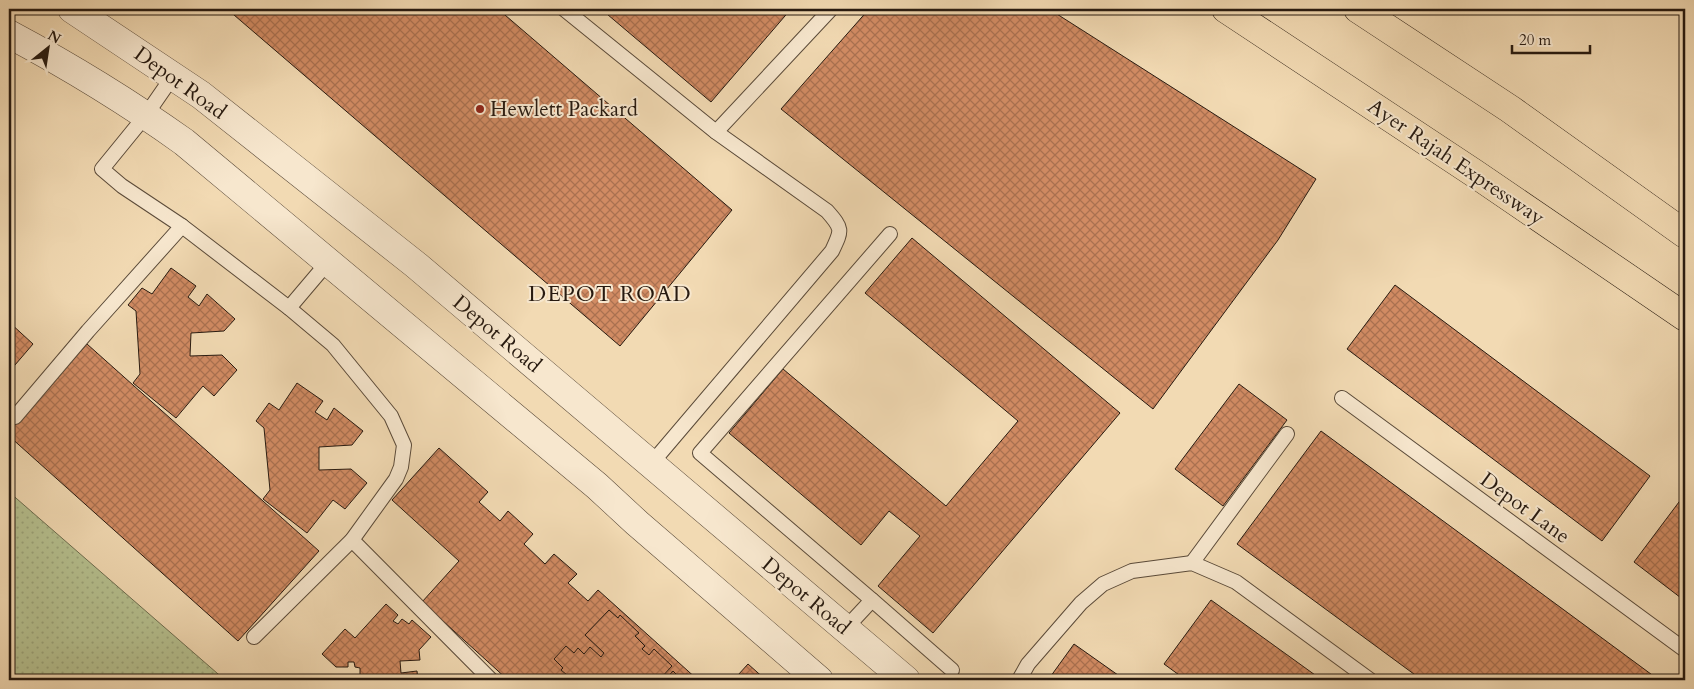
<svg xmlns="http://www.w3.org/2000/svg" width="1694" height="689" viewBox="0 0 1694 689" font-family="Cardo,serif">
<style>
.park{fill:url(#park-dots);stroke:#6e6e50}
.building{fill:url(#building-cross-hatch);stroke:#271a10}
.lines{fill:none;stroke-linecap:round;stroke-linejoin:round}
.service-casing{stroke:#5a4a39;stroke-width:16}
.minor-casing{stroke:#5a4a39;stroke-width:29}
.motorway-casing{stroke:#271a10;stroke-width:29}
.service{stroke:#f7e7ce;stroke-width:14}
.minor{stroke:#f7e7ce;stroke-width:28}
.motorway{stroke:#f2dab3;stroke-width:28}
.poi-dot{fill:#8f2418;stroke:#f7e7ce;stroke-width:2}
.labels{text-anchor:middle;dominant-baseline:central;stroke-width:4;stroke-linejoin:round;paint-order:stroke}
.street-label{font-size:21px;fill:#271a10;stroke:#f7e7ce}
.poi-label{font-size:21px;fill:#271a10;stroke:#f7e7ce;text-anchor:start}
.neighbourhood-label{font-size:22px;letter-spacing:1px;fill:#271a10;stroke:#f7e7ce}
</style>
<defs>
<pattern id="park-dots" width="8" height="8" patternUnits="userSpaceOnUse" patternTransform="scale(1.25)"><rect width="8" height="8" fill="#b6c190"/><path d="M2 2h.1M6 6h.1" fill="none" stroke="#9ca57b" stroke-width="1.8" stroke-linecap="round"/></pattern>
<pattern id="building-cross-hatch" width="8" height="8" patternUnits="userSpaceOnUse" patternTransform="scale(1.25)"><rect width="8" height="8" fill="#d18b63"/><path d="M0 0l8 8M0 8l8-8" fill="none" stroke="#aa7150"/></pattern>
</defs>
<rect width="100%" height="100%" fill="#f2dab3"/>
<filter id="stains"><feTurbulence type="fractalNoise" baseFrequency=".004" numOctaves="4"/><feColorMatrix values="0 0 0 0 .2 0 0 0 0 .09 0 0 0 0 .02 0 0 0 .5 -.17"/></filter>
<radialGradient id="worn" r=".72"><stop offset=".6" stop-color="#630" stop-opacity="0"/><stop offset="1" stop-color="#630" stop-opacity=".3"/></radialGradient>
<!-- park -->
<path class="park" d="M 9,492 L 225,680 L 9,680 Z"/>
<!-- building -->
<g class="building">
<path d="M 227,9 L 498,9 L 732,210 L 620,346 Z"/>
<path d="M 601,9 L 791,9 L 711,102 Z"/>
<path d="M 869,9 L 1049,9 L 1316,179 L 1278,240 L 1153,409 L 781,109 Z"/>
<path d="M 912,238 L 1120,413 L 933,633 L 878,586 L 920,536 L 889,511 L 861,545 L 729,433 L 783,369 L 946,506 L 1018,421 L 865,293 Z"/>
<path d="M 171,268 L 196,286 L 188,297 L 199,306 L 207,294 L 235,319 L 224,331 L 191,333 L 190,356 L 222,355 L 237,370 L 214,396 L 203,386 L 176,418 L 133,383 L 140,374 L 136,311 L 128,305 L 142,288 L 152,294 Z"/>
<path d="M 1395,285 L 1650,476 L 1602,541 L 1347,349 Z"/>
<path d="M 9,322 L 33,344 L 9,372 Z"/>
<path d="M 87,344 L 319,551 L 238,641 L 9,436 L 9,430 Z"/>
<path d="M 297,383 L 323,401 L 315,412 L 327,420 L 334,408 L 363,431 L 352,445 L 319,447 L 319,470 L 351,469 L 367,483 L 345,509 L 333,500 L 307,533 L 263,499 L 270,490 L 264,428 L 256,421 L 269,403 L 279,410 Z"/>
<path d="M 1239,384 L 1287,420 L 1223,506 L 1175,469 Z"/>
<path d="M 1321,431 L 1659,680 L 1422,680 L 1237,544 Z"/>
<path d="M 439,448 L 488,492 L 479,502 L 500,521 L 508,511 L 533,534 L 524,544 L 545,564 L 554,554 L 577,574 L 568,583 L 588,601 L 598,590 L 698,680 L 624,680 L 622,678 L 620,680 L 508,680 L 422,602 L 459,561 L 392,500 Z"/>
<path d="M 1682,498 L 1685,501 L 1685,601 L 1634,562 Z"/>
<path d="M 1211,600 L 1322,680 L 1186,680 L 1164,664 Z"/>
<path d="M 386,604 L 398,615 L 393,621 L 398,624 L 402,619 L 409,624 L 412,620 L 431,637 L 419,650 L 420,660 L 400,661 L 401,673 L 417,671 L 418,680 L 360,680 L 360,668 L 355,667 L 354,662 L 348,662 L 348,667 L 336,667 L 322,654 L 345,629 L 355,638 Z"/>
<path d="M 609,610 L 618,618 L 620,615 L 639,633 L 635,636 L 645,646 L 642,649 L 649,655 L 654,649 L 672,666 L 659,680 L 624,680 L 622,678 L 620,680 L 573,680 L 561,670 L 563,668 L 554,659 L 566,646 L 574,653 L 578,648 L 584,654 L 590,647 L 601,657 L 604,653 L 585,635 Z"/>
<path d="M 1074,644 L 1125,680 L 1048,680 Z"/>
<path d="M 748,664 L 766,680 L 744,680 L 738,675 Z"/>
<path d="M 673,671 L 681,679 L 683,676 L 688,680 L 665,680 Z"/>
</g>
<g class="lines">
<!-- service casing -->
<g class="service-casing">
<g id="service">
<path d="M 564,9 L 716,132 L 827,211 C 843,229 842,230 832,251 L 651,464"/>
<path d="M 173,76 L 146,115 L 102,169 L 122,186 L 182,226 L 289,308 L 333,345 L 391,416 L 404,445 L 401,467 L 396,479 L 352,540 L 254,637"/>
<path d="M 716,132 L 831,9"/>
<path d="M 289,308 L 328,262"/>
<path d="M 1342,398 L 1685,650"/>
<path d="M 15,417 L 88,331 L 182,226"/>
<path d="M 352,540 L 491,680"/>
<path d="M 1192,563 L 1287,434"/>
<path d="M 872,600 L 952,670"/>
<path d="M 845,629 L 872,600 L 700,453 L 890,234"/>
<path d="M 1019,680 L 1028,664 L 1081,603 L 1103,584 L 1132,571 L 1192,563 L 1236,582 L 1370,680"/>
</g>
</g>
<!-- minor casing -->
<g class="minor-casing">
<g id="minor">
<path d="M 72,9 L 201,95 L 416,265 L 906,680"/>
<path d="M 9,34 C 69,66 128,102 184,142 L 597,486 L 637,523 L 819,680"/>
</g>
</g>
<!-- motorway casing -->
<g class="motorway-casing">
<g id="motorway">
<path d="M 1226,9 L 1474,173 L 1685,317"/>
<path d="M 1358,9 L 1510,109 L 1685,234"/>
</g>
</g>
<!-- service -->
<use href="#service" class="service"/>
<!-- minor -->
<use href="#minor" class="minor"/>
<!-- motorway -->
<use href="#motorway" class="motorway"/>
</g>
<!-- markers -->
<circle class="poi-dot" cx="480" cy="109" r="5"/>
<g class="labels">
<!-- street labels -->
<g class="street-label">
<text transform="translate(180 83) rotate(36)">Depot Road</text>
<text transform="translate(1456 162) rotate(34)">Ayer Rajah Expressway</text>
<text transform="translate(497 334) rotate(40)">Depot Road</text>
<text transform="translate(1525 508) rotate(36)">Depot Lane</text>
<text transform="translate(806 596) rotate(40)">Depot Road</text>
</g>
<!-- poi labels -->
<g class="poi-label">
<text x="490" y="109">Hewlett Packard</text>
</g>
<!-- neighbourhood labels -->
<g class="neighbourhood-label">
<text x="610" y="294">DEPOT ROAD</text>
</g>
</g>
<!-- margin -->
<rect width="1694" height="689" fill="none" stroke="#f2dab3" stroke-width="30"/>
<rect x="10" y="10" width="1674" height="669" fill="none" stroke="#271a10" stroke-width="2.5"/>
<rect x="15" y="15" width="1664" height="659" fill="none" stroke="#271a10"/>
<!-- north arrow -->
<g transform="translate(48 48) rotate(30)" stroke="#f7e7ce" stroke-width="4" paint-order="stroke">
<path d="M0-4L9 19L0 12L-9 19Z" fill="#271a10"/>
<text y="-8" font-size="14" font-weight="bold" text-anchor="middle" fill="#271a10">N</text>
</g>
<!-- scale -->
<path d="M1512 45v8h78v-8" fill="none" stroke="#271a10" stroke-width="2.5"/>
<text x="1519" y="45" font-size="15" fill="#271a10" stroke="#f7e7ce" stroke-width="4" paint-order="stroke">20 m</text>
<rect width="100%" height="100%" filter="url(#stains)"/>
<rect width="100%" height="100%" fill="url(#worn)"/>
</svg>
